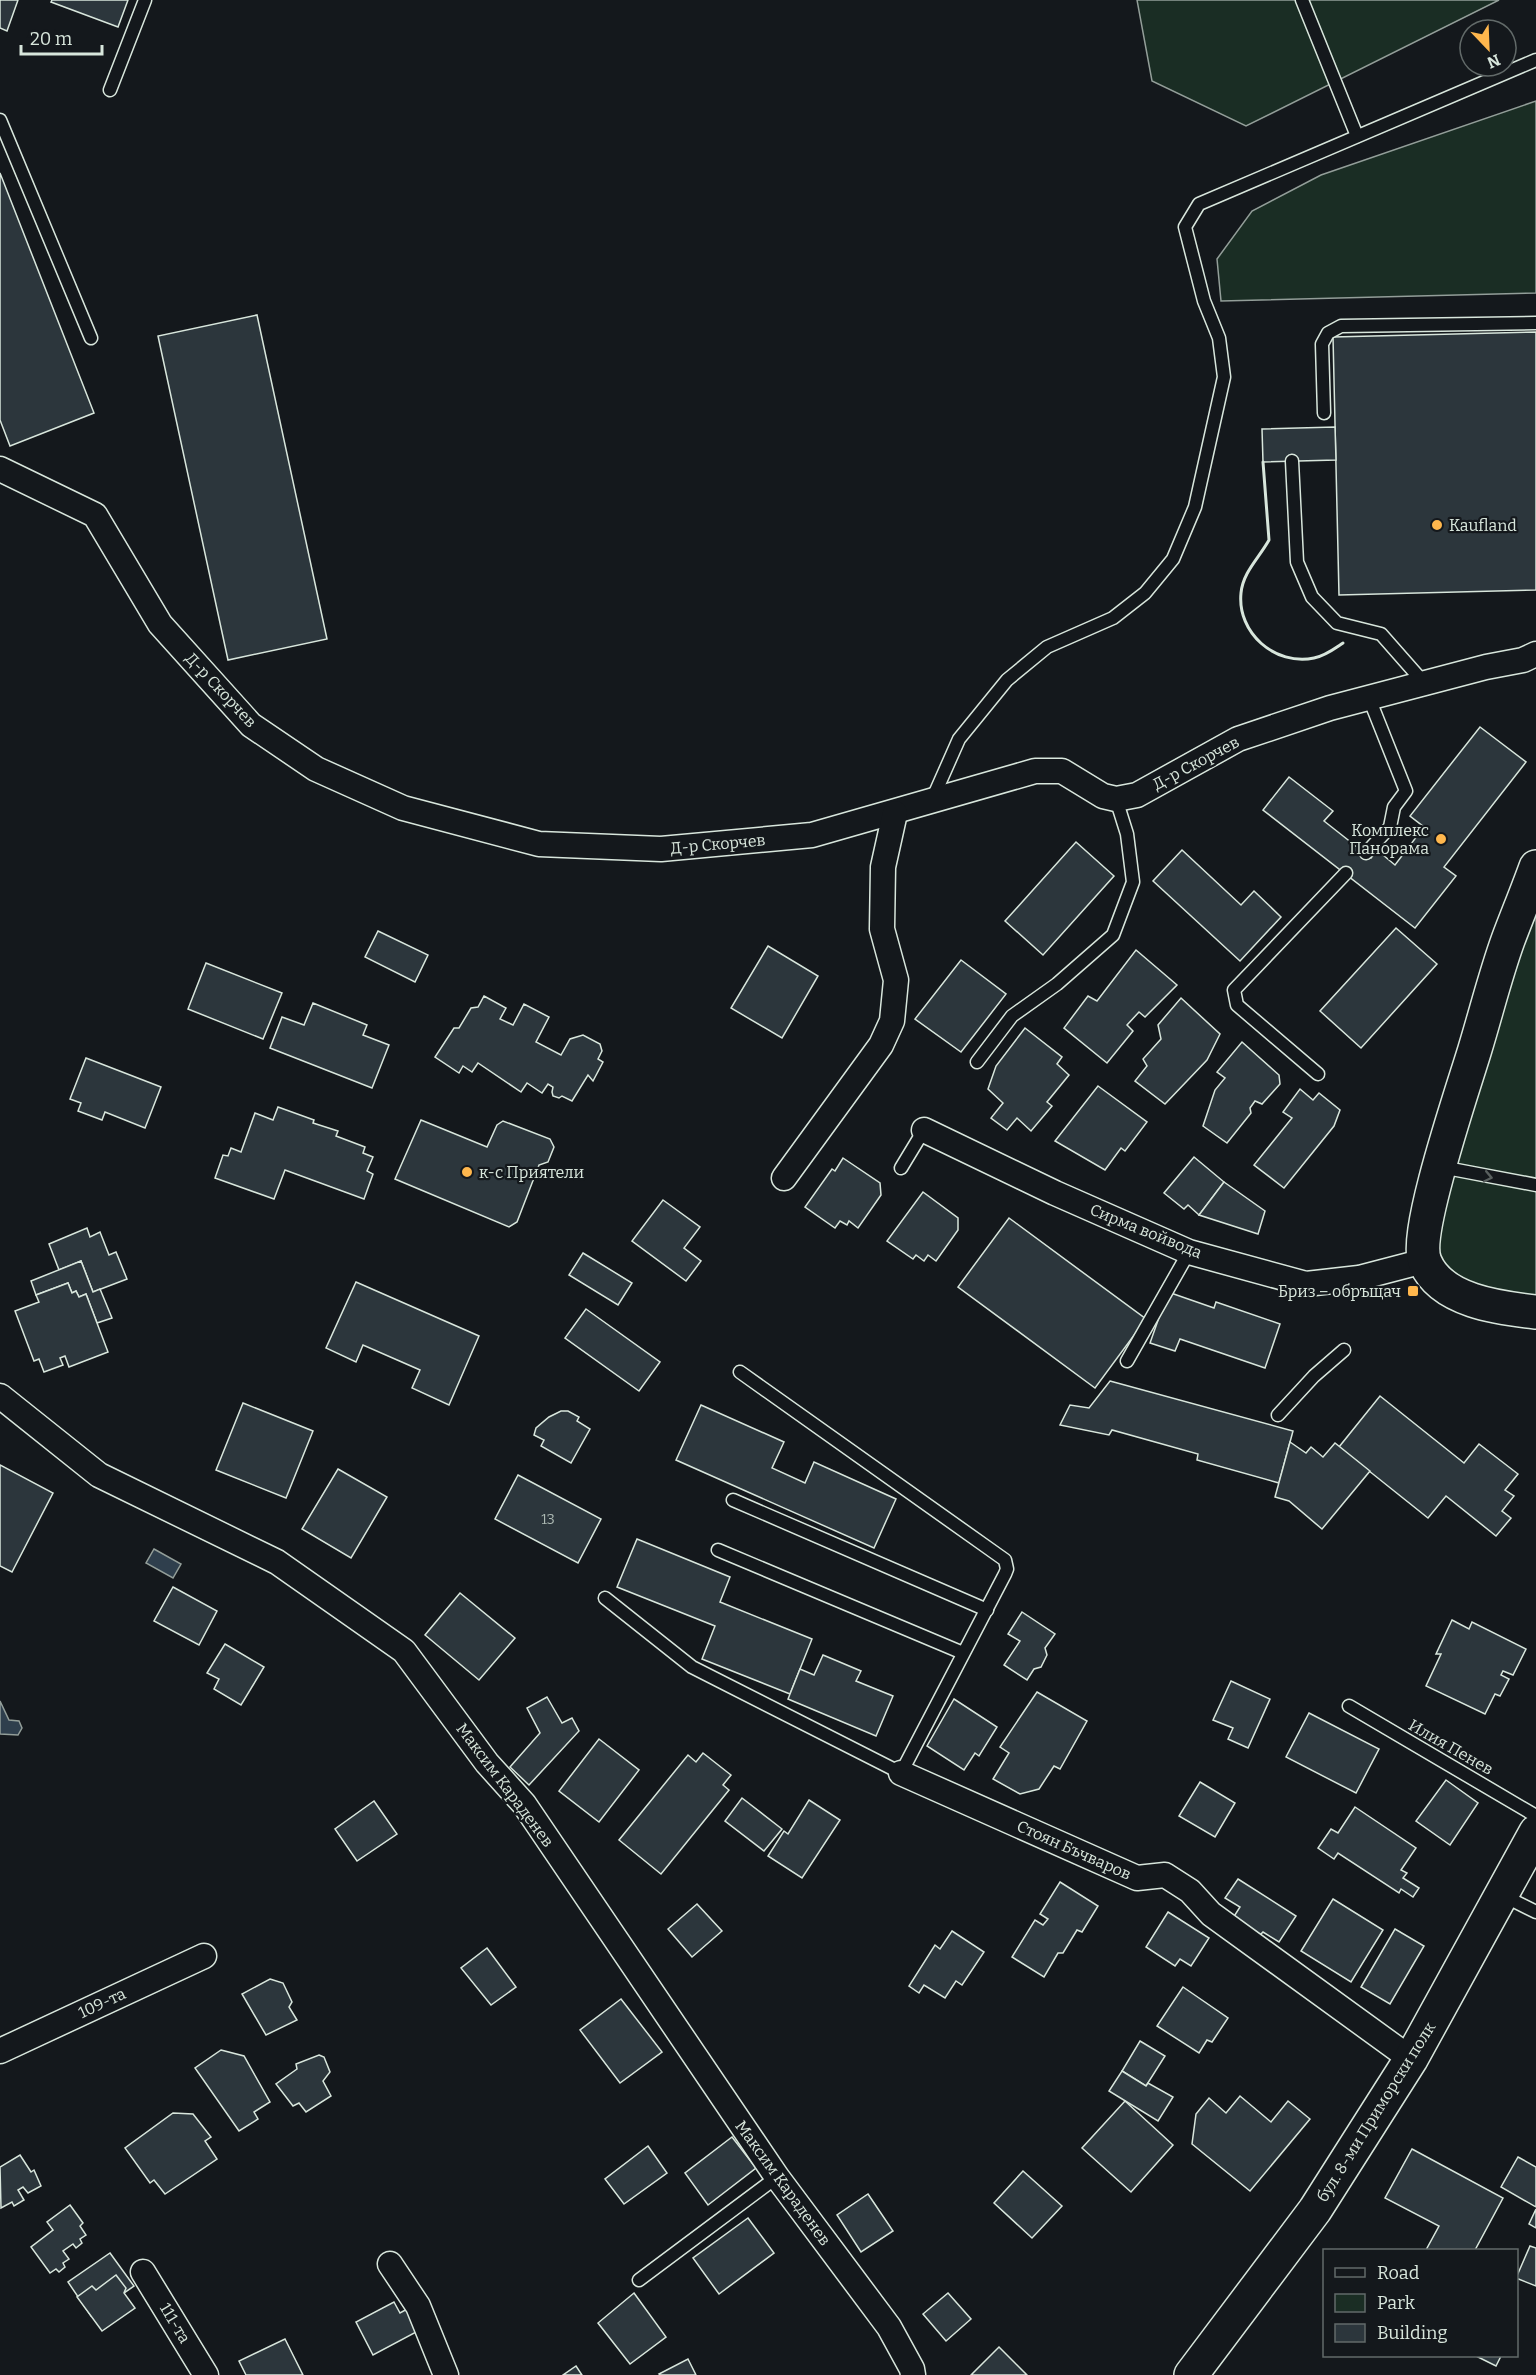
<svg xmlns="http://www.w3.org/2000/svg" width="1536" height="2375" viewBox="0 0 1536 2375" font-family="Bitter,serif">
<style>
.green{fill:#1a2d24;stroke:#939e99;stroke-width:1.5}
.water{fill:#2f3f4d;stroke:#939e99;stroke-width:1.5}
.building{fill:#2c363c;stroke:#d8e6dc;stroke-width:1.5}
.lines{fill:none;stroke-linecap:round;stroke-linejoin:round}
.service-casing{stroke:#d8e6dc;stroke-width:15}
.minor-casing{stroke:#d8e6dc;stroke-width:27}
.secondary-casing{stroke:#d8e6dc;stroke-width:36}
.primary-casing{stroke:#d8e6dc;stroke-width:36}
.service{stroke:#14181c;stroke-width:12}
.minor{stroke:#14181c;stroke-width:24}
.secondary{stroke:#14181c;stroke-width:33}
.primary{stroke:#14181c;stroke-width:33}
.wall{stroke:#d8e6dc;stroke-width:3}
.oneway{stroke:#59605f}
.poi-dot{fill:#ffb74d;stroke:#14181c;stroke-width:2}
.labels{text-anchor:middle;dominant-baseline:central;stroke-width:4.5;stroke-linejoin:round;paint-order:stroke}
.number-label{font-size:14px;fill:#adbab4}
.poi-label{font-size:16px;fill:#d8e6dc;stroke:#14181c;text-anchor:start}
.street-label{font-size:16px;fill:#d8e6dc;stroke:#14181c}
</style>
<rect width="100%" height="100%" fill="#14181c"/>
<!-- green -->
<g class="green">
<path d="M 1137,0 L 1499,0 L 1246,126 L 1152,81 Z"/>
<path d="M 1536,101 L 1536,293 L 1221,301 L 1217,259 L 1252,211 L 1321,175 Z"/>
<path d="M 1536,867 L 1536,1312 L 1464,1298 L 1424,1237 Z"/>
</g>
<!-- water -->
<g class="water">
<path d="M 154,1549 L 181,1564 L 173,1578 L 146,1563 Z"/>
<path d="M 0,1701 L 9,1720 L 19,1721 L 22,1728 L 18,1735 L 0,1734 Z"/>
</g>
<!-- building -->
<g class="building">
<path d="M 0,0 L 18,0 L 7,31 L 0,28 Z"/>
<path d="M 52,0 L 128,0 L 118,27 L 51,2 Z"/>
<path d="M 0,173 L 94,413 L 10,446 L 0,420 Z"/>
<path d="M 257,315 L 327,639 L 228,660 L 158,336 Z"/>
<path d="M 1536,332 L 1536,590 L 1339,595 L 1333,337 Z"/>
<path d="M 1335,427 L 1336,460 L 1263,462 L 1262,429 Z"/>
<path d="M 1480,727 L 1526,762 L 1444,867 L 1456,876 L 1415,928 L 1263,810 L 1289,777 L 1333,811 L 1324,821 L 1371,858 L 1377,850 L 1395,865 L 1424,827 L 1410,816 Z"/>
<path d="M 1076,842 L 1114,876 L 1043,955 L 1005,921 Z"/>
<path d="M 1182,850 L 1241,905 L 1254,891 L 1281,917 L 1240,961 L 1153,881 Z"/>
<path d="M 1396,928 L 1437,964 L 1361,1048 L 1320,1011 Z"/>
<path d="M 378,931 L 428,955 L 415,982 L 365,957 Z"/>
<path d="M 768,946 L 818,976 L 782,1038 L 731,1008 Z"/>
<path d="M 1136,950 L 1177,985 L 1145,1017 L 1139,1012 L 1127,1025 L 1133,1031 L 1107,1063 L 1064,1028 L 1088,996 L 1097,1001 Z"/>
<path d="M 961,960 L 1006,994 L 961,1052 L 915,1019 Z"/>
<path d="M 206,963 L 282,993 L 263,1039 L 188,1009 Z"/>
<path d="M 484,996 L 506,1008 L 500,1019 L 513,1025 L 524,1004 L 549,1017 L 536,1042 L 561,1055 L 570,1039 L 583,1035 L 600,1044 L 602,1051 L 598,1059 L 603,1062 L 593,1081 L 588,1075 L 572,1101 L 562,1096 L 559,1098 L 553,1096 L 552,1092 L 553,1087 L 548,1084 L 542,1093 L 527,1083 L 521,1092 L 478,1063 L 472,1072 L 463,1066 L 459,1073 L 435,1057 L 454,1028 L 459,1028 L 471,1008 L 478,1007 Z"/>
<path d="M 1181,998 L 1220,1034 L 1207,1060 L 1165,1104 L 1135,1081 L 1147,1066 L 1143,1059 L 1161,1039 L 1158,1025 Z"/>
<path d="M 313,1003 L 367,1025 L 363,1035 L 389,1045 L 372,1088 L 270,1048 L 282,1017 L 304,1025 Z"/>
<path d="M 1025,1028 L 1062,1057 L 1057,1064 L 1069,1075 L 1047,1102 L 1052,1106 L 1031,1131 L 1017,1118 L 1007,1130 L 991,1118 L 1003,1103 L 988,1089 L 996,1066 Z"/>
<path d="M 1242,1042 L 1279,1075 L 1280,1084 L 1262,1104 L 1255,1101 L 1250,1108 L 1251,1113 L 1227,1143 L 1203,1126 L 1215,1090 L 1225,1078 L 1217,1072 Z"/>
<path d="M 86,1058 L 161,1087 L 145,1128 L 105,1112 L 102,1120 L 78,1111 L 81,1103 L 70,1099 Z"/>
<path d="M 1098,1086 L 1147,1122 L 1125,1151 L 1121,1148 L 1105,1170 L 1055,1141 Z"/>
<path d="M 1300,1089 L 1313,1100 L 1319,1093 L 1340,1110 L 1334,1126 L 1284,1188 L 1254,1165 L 1292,1118 L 1283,1112 Z"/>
<path d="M 278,1107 L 314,1120 L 313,1123 L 338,1131 L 336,1136 L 365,1147 L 363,1153 L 373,1157 L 367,1171 L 373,1174 L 364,1199 L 285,1170 L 274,1199 L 215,1178 L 223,1155 L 228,1156 L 231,1148 L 241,1152 L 255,1113 L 273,1120 Z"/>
<path d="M 421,1120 L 487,1147 L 497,1125 L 503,1121 L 550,1139 L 554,1147 L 548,1162 L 539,1165 L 517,1222 L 509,1227 L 395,1179 Z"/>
<path d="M 1194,1157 L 1224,1182 L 1199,1215 L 1188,1205 L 1184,1209 L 1164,1193 Z"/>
<path d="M 843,1158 L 880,1183 L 881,1195 L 858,1228 L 849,1221 L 847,1225 L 840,1221 L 835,1228 L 805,1207 L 832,1169 L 835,1171 Z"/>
<path d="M 1224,1182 L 1265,1211 L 1258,1234 L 1199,1215 Z"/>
<path d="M 923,1192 L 958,1218 L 958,1230 L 936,1261 L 928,1255 L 924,1261 L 916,1255 L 913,1259 L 887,1241 Z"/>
<path d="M 663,1200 L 700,1227 L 684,1248 L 701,1261 L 686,1281 L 632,1241 Z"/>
<path d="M 1009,1218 L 1146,1319 L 1095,1388 L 958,1287 Z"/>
<path d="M 87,1228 L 90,1237 L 100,1232 L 109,1255 L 116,1252 L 127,1279 L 93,1292 L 81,1261 L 59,1270 L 49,1244 Z"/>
<path d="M 583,1253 L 632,1283 L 618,1305 L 569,1275 Z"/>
<path d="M 81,1261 L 93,1292 L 100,1289 L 112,1318 L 97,1323 L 86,1294 L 79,1297 L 76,1291 L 72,1293 L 68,1283 L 36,1295 L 31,1281 Z"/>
<path d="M 356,1282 L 479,1336 L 449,1405 L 412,1388 L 420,1370 L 363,1345 L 356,1362 L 326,1348 Z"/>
<path d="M 68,1283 L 72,1293 L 76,1291 L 79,1297 L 86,1294 L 108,1352 L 69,1367 L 65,1356 L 60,1358 L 63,1365 L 44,1372 L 39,1359 L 34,1361 L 15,1311 L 39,1302 L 36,1295 Z"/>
<path d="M 1168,1292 L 1214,1308 L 1216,1302 L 1280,1324 L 1265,1368 L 1180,1339 L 1175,1351 L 1150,1343 Z"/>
<path d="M 586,1309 L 660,1362 L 639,1391 L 565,1338 Z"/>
<path d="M 1110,1381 L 1293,1431 L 1279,1483 L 1197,1460 L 1198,1454 L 1112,1430 L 1109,1435 L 1060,1425 L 1070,1405 L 1089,1408 Z"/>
<path d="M 1380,1396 L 1464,1463 L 1479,1444 L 1518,1474 L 1505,1490 L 1514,1496 L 1502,1511 L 1511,1518 L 1496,1536 L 1446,1496 L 1428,1518 L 1339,1447 Z"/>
<path d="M 243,1403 L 313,1431 L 286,1498 L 216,1470 Z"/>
<path d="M 701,1405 L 784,1442 L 772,1468 L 805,1483 L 814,1462 L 896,1499 L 874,1548 L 676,1460 Z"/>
<path d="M 561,1411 L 568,1411 L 579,1417 L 577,1421 L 590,1429 L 571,1463 L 541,1446 L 544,1440 L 534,1435 L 536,1428 L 549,1417 Z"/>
<path d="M 1290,1442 L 1306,1453 L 1311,1447 L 1323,1457 L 1335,1443 L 1370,1471 L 1322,1529 L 1289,1501 L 1275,1497 Z"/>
<path d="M 0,1465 L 53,1493 L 12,1572 L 0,1566 Z"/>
<path d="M 338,1469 L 387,1497 L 351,1558 L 302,1529 Z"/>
<path d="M 518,1475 L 601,1519 L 578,1563 L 495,1519 Z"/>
<path d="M 637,1539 L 730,1577 L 720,1602 L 812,1639 L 790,1694 L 702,1659 L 715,1626 L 617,1587 Z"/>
<path d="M 173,1587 L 217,1611 L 199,1645 L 154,1621 Z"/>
<path d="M 460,1593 L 515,1638 L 479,1680 L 425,1635 Z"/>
<path d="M 1022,1612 L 1055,1634 L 1045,1648 L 1047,1655 L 1041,1667 L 1034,1669 L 1027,1680 L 1004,1665 L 1020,1641 L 1008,1634 Z"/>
<path d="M 1452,1620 L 1469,1629 L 1472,1622 L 1526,1649 L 1513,1675 L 1503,1671 L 1501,1675 L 1509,1679 L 1500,1696 L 1495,1694 L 1485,1714 L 1426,1686 L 1441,1654 L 1436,1654 Z"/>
<path d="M 225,1644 L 264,1667 L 241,1705 L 214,1689 L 219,1679 L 207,1673 Z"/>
<path d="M 823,1655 L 861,1671 L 856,1681 L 893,1696 L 876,1736 L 788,1699 L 800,1669 L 814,1675 Z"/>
<path d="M 1231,1681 L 1270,1699 L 1248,1748 L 1228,1739 L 1233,1728 L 1213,1720 Z"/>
<path d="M 1037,1692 L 1087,1721 L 1060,1769 L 1054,1766 L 1039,1789 L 1020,1794 L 993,1779 L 1009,1753 L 1000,1747 Z"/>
<path d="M 547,1697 L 562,1723 L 572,1718 L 579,1731 L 529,1785 L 510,1767 L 540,1733 L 527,1708 Z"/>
<path d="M 954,1699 L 997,1727 L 979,1756 L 975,1753 L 964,1770 L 927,1746 Z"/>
<path d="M 1309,1713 L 1379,1749 L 1356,1793 L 1286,1757 Z"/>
<path d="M 599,1739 L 639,1770 L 599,1822 L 559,1791 Z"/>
<path d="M 703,1753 L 731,1775 L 723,1785 L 729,1790 L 661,1874 L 619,1840 L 688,1755 L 696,1762 Z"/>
<path d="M 1446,1780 L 1478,1803 L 1450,1845 L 1416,1821 Z"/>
<path d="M 1200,1782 L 1235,1803 L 1215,1837 L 1179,1816 Z"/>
<path d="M 742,1798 L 782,1829 L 764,1851 L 725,1821 Z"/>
<path d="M 809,1800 L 840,1820 L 802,1878 L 768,1856 L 784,1831 L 788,1834 Z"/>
<path d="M 374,1801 L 397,1834 L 357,1861 L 335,1829 Z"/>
<path d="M 1355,1807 L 1416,1848 L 1401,1870 L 1407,1873 L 1403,1878 L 1419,1888 L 1413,1897 L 1401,1889 L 1399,1893 L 1338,1853 L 1334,1859 L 1318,1848 L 1331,1829 L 1338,1833 Z"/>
<path d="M 1238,1879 L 1296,1916 L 1279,1942 L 1263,1932 L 1260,1935 L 1233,1918 L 1240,1907 L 1225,1898 Z"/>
<path d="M 1060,1882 L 1098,1906 L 1082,1932 L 1077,1930 L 1063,1953 L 1058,1953 L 1044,1977 L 1012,1957 L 1035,1920 L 1043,1925 L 1048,1919 L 1040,1914 Z"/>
<path d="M 1333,1899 L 1383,1930 L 1351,1982 L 1301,1951 Z"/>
<path d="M 697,1904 L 722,1931 L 692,1957 L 668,1929 Z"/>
<path d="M 1168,1912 L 1209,1938 L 1191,1966 L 1180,1959 L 1175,1966 L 1146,1947 Z"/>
<path d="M 1395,1929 L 1424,1946 L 1390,2004 L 1361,1987 Z"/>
<path d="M 952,1931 L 984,1952 L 962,1985 L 956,1981 L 945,1998 L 924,1985 L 919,1993 L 909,1986 L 935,1945 L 940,1949 Z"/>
<path d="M 487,1948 L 516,1987 L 491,2005 L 461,1968 Z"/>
<path d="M 270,1979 L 283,1983 L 292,2002 L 289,2007 L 297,2020 L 266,2035 L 242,1994 Z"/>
<path d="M 1183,1987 L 1228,2018 L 1212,2042 L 1207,2040 L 1199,2053 L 1157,2026 Z"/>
<path d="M 621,1999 L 662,2052 L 620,2083 L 580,2030 Z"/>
<path d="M 1140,2041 L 1165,2056 L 1146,2086 L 1122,2071 Z"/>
<path d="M 221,2050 L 244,2056 L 270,2102 L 254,2112 L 258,2119 L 239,2131 L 195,2068 Z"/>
<path d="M 319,2055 L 324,2057 L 330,2072 L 323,2081 L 331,2096 L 306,2112 L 299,2103 L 293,2106 L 276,2084 L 297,2069 L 296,2064 Z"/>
<path d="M 1122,2071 L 1146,2086 L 1148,2083 L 1173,2097 L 1158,2121 L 1109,2091 Z"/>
<path d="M 1240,2096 L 1271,2122 L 1288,2101 L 1310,2119 L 1250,2191 L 1192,2144 L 1196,2114 L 1209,2098 L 1226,2113 Z"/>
<path d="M 1125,2101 L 1173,2145 L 1131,2192 L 1082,2148 Z"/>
<path d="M 173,2113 L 193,2114 L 211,2137 L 205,2141 L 217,2159 L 165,2194 L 154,2180 L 150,2183 L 125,2148 Z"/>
<path d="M 732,2137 L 756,2168 L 708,2205 L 685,2173 Z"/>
<path d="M 648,2146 L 667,2173 L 624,2204 L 605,2179 Z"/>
<path d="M 1412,2149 L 1503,2198 L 1475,2250 L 1426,2250 L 1439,2226 L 1385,2198 Z"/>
<path d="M 20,2155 L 31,2172 L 34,2170 L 41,2186 L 28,2193 L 23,2187 L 18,2190 L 24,2200 L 14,2206 L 12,2202 L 1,2208 L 0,2167 Z"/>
<path d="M 1518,2157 L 1536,2167 L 1536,2207 L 1501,2187 Z"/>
<path d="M 1023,2171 L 1062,2206 L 1032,2238 L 994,2203 Z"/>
<path d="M 868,2194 L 893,2231 L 861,2252 L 837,2215 Z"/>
<path d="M 70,2205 L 83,2223 L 80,2226 L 86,2235 L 80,2239 L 82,2243 L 76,2248 L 73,2244 L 63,2251 L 69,2259 L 63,2263 L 65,2267 L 59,2272 L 56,2269 L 50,2273 L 31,2247 L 53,2230 L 47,2222 Z"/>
<path d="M 1536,2209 L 1536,2228 L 1529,2224 Z"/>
<path d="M 748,2218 L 774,2253 L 719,2294 L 693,2258 Z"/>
<path d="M 1530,2246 L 1536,2248 L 1536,2286 L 1516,2278 Z"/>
<path d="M 110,2253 L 134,2286 L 91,2316 L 68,2282 Z"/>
<path d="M 116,2275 L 126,2288 L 124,2293 L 135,2308 L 102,2331 L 77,2297 L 92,2286 L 96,2290 Z"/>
<path d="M 634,2293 L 666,2337 L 630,2364 L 598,2323 Z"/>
<path d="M 948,2293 L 971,2319 L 946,2341 L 923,2314 Z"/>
<path d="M 394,2302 L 400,2313 L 409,2308 L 420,2330 L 373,2355 L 356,2322 Z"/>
<path d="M 285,2339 L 303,2375 L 246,2375 L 239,2361 Z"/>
<path d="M 999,2347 L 1027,2375 L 971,2375 Z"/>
<path d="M 1476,2356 L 1501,2356 L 1496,2366 Z"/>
<path d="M 688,2359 L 696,2375 L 660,2375 L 659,2374 Z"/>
<path d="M 576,2366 L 582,2375 L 563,2375 Z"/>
</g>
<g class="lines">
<!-- service casing -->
<g class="service-casing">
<g id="service">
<path d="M 1302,0 L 1357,136"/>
<path d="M 110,90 L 145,0"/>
<path d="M 0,120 L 91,338"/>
<path d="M 1324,413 L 1322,344 L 1328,333 L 1341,326 L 1536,323"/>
<path d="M 1292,461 L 1297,562 L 1312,597 L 1337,623 L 1381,634 L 1425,684"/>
<path d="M 932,800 L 959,739 L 1007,680 L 1047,647 L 1113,618 L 1145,593 L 1173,559 L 1195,507 L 1224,377 L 1219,338 L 1204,301 L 1185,227 L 1199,204 L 1536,60"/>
<path d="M 1366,853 L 1390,827 L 1394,807 L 1406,791 L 1369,698"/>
<path d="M 977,1062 L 1012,1016 L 1057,984 L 1113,935 L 1133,882 L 1127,834 L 1116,799"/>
<path d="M 1318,1074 L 1237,1005 L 1234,990 L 1346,873"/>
<path d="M 1441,1167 L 1536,1185"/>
<path d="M 901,1168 L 924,1130"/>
<path d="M 1127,1361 L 1189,1252"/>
<path d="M 1278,1415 L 1314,1376 L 1344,1350"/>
<path d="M 733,1500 L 987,1610"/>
<path d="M 718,1550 L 963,1653"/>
<path d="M 605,1598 L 692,1667 L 901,1773 L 1005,1574 L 1007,1569 L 1005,1560 L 740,1372"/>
<path d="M 1349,1706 L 1536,1816"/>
<path d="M 1504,1896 L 1536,1912"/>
<path d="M 639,2280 L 777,2177"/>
</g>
</g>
<!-- minor casing -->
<g class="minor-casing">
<g id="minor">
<path d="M 0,469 L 95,515 L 160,624 L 251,725 L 316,769 L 403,808 L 539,844 L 661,849 L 812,835 L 1035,771 L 1062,771 L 1103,796 L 1116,799 L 1137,795 L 1238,739 L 1330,708 L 1486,667 L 1523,660 L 1536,654"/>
<path d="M 924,1130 L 1055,1193 L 1189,1252 L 1306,1284 L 1359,1278 L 1424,1261"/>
<path d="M 784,1178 L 881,1045 L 892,1021 L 896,980 L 882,929 L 883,867 L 895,813"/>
<path d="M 0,1396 L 99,1475 L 277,1562 L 404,1651 L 487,1763 L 524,1804 L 777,2177 L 889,2327 L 912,2369 L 913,2375"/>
<path d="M 901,1773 L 1137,1878 L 1165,1875 L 1190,1891 L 1211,1914 L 1411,2059"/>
<path d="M 0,2051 L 204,1956"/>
<path d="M 390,2264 L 418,2306 L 446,2375"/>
<path d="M 143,2272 L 206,2375"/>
</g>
</g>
<!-- secondary casing -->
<g class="secondary-casing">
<path id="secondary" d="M 1191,2375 L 1315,2210 L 1411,2059 L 1536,1832"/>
</g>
<!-- primary casing -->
<g class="primary-casing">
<path id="primary" d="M 1536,867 C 1527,892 1517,916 1508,940 C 1495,976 1486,1013 1475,1049 C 1464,1086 1413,1233 1425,1262 C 1441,1301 1499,1308 1536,1312"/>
</g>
<!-- service -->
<use href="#service" class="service"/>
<!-- minor -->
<use href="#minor" class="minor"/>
<!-- secondary -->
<use href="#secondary" class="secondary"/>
<!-- primary -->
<use href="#primary" class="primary"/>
<!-- wall -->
<path class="wall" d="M 1263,462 L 1269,540 C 1259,558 1243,572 1241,593 C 1237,633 1275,666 1314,658 C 1325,656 1334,649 1343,643"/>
</g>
<!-- one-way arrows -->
<defs><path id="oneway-chevron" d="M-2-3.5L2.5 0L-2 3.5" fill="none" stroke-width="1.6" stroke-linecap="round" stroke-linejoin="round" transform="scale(1.5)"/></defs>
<use class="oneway" href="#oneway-chevron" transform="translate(1488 1177) rotate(12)"/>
<!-- markers -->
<g class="poi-dot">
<circle cx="1437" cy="525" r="6"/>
<circle cx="1441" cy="839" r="6"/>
<circle cx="467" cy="1172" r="6"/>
<rect x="1407" y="1285" width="12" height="12" rx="3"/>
</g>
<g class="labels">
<!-- number labels -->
<g class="number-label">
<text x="548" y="1519">13</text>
</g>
<!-- poi labels -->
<g class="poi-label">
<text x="1449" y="525">Kaufland</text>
<text x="1429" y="830" text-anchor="end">Комплекс<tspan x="1429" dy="18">Панорама</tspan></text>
<text x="479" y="1172">к-с Приятели</text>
<text x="1401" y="1291" text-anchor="end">Бриз – обръщач</text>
</g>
<!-- street labels -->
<g class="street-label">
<text transform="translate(221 690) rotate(47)">Д-р Скорчев</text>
<text transform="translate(1196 763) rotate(-28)">Д-р Скорчев</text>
<text transform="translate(718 844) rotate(-5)">Д-р Скорчев</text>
<text transform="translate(1146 1231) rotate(22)">Сирма войвода</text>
<text transform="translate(1451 1747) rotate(30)">Илия Пенев</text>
<text transform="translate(505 1785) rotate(53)">Максим Караденев</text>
<text transform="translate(1074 1850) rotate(24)">Стоян Бъчваров</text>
<text transform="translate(102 2003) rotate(-25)">109-та</text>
<text transform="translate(1376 2112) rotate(-58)">бул. 8-ми Приморски полк</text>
<text transform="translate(783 2183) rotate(54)">Максим Караденев</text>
<text transform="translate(175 2323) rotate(59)">111-та</text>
</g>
</g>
<!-- legend -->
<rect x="1323" y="2249" width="195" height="108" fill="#14181c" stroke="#626a69" stroke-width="1.5"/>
<rect x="1335" y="2268" width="30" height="9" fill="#14181c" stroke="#626a69" stroke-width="1.5"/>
<text x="1377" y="2279" font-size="18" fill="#d8e6dc">Road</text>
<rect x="1335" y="2294" width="30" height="18" fill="#1a2d24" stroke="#626a69" stroke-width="1.5"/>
<text x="1377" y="2309" font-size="18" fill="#d8e6dc">Park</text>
<rect x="1335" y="2324" width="30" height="18" fill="#2c363c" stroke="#626a69" stroke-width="1.5"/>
<text x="1377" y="2339" font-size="18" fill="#d8e6dc">Building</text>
<!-- north arrow -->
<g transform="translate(1488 48) rotate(157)"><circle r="28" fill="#14181c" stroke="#626a69" stroke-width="1.5"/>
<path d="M0-4.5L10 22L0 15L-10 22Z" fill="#ffb74d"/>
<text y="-9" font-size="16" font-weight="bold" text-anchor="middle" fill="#d8e6dc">N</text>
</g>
<!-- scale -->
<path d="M21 45v9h81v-9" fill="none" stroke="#d8e6dc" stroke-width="3"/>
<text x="30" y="45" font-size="18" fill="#d8e6dc" stroke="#14181c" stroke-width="4.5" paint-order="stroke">20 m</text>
</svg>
